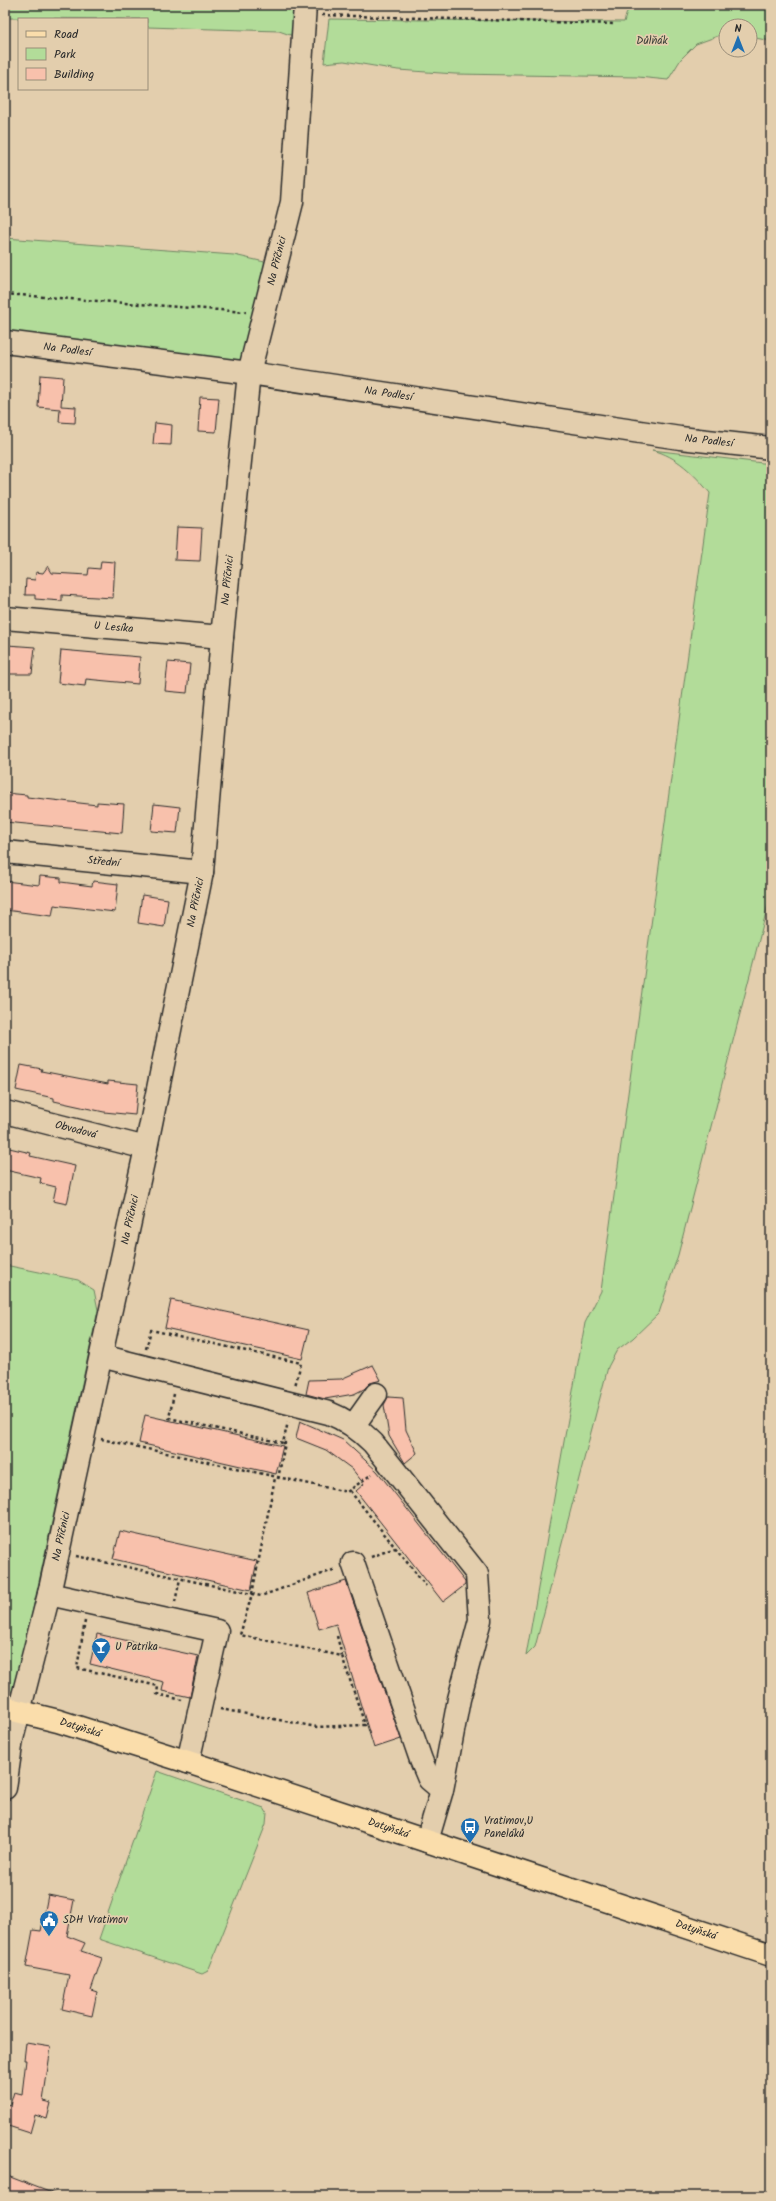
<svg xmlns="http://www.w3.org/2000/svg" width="776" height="2201" viewBox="0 0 776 2201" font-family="Kalam,sans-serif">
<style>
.green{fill:#b2dc99;stroke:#6e8462}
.building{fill:#f8c1ac;stroke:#2b2b2b}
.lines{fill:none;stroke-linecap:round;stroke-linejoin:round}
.minor-casing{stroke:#2b2b2b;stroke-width:25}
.major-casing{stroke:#2b2b2b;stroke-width:25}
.path{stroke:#2b2b2b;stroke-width:2.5;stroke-dasharray:3 3;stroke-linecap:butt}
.minor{stroke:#e3cead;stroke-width:22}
.major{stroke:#faddab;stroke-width:22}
.labels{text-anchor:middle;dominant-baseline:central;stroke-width:3.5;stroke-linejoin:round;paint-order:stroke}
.park-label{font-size:11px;fill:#383d36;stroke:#e3cead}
.street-label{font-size:11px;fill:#2b2b2b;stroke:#e3cead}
.poi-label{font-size:11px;fill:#2b2b2b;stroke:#e3cead;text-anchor:start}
</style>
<rect width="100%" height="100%" fill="#e3cead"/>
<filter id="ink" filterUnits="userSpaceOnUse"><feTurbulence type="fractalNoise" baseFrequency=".025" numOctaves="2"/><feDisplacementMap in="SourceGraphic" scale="8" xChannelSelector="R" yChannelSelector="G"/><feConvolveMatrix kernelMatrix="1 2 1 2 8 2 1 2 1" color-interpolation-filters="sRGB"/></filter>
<g filter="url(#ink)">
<!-- green -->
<g class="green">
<path d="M 5,5 L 296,5 L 296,37 L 279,31 L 147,27 L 147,19 L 5,18 Z"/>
<path d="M 629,5 L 771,5 L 771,41 L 750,37 L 750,26 L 726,26 L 726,33 L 696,44 L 681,59 L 668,80 L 638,77 L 455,74 L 398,70 L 344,61 L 324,63 L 329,19 L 624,22 Z"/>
<path d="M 5,238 L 234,255 L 269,263 L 244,362 L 5,339 Z"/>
<path d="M 652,450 L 771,464 L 771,893 L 678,1255 L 659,1313 L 633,1338 L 617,1350 L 608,1367 L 535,1647 L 526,1656 L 585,1323 L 601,1291 L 710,493 C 694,474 677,456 652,450 Z"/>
<path d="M 5,1265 L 78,1280 L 94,1290 L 98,1310 L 15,1692 L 5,1690 Z"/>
<path d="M 157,1771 L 264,1808 L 267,1813 L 266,1824 L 208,1971 L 202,1974 L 99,1939 Z"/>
</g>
<!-- building -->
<g class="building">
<path d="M 40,375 L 63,377 L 61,406 L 76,407 L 75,423 L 59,422 L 60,409 L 38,407 Z"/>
<path d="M 200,397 L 219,398 L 216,432 L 198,431 Z"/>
<path d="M 155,423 L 172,425 L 171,445 L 153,444 Z"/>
<path d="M 177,527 L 202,528 L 200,561 L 175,560 Z"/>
<path d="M 101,561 L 115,562 L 113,598 L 62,595 L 62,601 L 35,599 L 35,595 L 25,595 L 26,579 L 35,580 L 36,572 L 43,573 L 48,566 L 52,573 L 88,575 L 89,568 L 100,569 Z"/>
<path d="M 7,645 L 35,647 L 32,674 L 5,674 Z"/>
<path d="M 61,650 L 140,657 L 138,684 L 86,679 L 85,686 L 58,683 Z"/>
<path d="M 168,662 L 190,664 L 187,693 L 165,691 Z"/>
<path d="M 5,793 L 27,795 L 27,797 L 97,805 L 97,802 L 124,804 L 122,833 L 5,822 Z"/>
<path d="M 154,804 L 180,807 L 177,833 L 151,831 Z"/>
<path d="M 40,876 L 61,878 L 61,882 L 92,886 L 93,881 L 118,884 L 115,912 L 54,905 L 52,916 L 5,910 L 5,881 L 39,885 Z"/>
<path d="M 142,895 L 168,899 L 164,927 L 138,923 Z"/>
<path d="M 21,1065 L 42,1069 L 41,1071 L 108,1084 L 108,1081 L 138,1084 L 135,1115 L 104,1112 L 54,1101 L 54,1098 L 16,1090 Z"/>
<path d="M 9,1148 L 31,1153 L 30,1156 L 75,1166 L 67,1204 L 53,1201 L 56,1187 L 40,1183 L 41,1178 L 5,1170 Z"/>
<path d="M 171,1300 L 309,1330 L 302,1359 L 165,1328 Z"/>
<path d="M 373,1365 L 381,1380 L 370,1383 L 364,1389 L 354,1394 L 325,1399 L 306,1394 L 309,1380 L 341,1379 Z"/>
<path d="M 388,1397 L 403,1398 L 406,1430 L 417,1453 L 405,1463 L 389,1436 L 384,1405 Z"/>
<path d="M 145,1415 L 283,1446 L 276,1474 L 139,1443 Z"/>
<path d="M 300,1421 L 343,1440 L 377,1471 L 465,1582 L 465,1585 L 443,1602 L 356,1491 L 364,1484 L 352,1469 L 326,1450 L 296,1438 Z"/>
<path d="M 120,1531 L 257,1561 L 251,1590 L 113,1559 Z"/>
<path d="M 346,1581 L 401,1739 L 374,1748 L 336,1624 L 319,1629 L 308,1593 Z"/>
<path d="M 97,1634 L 198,1656 L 190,1697 L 162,1691 L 164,1682 L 90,1664 Z"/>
<path d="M 48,1895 L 74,1900 L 67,1936 L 85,1943 L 81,1951 L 102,1958 L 91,1990 L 97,1992 L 92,2016 L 62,2009 L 69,1975 L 26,1967 L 33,1930 L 41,1931 Z"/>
<path d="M 26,2043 L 51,2047 L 43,2101 L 51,2103 L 47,2119 L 35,2115 L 30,2133 L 5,2125 L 5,2104 L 10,2105 L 14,2092 L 22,2094 L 26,2060 L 24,2060 Z"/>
<path d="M 5,2175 L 57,2195 L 57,2196 L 5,2196 Z"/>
</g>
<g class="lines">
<!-- minor casing -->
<g class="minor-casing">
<g id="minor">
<path id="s1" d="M 5,342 L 249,373 L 680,438 L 771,448"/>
<path id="s2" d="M 5,618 L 222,637"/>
<path id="s3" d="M 5,852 L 202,872"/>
<path id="s4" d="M 5,1112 L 146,1148"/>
<path d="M 101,1356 L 329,1413 C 347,1420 360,1430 373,1443 L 477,1574 L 480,1620 L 459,1699 L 442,1790 L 427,1841"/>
<path d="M 354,1425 L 376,1394"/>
<path d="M 353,1563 L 421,1760 L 429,1779 L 442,1790"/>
<path d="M 49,1594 L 217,1631 L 188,1762"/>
<path id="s5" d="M 5,1788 L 12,1739 L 49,1594 L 146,1148 L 202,872 L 222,637 L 249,373 L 292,202 L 305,5"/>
</g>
</g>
<!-- major casing -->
<g class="major-casing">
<g id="major">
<path id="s6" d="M 5,1708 L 58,1721 L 188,1762 L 771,1955"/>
</g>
</g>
<!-- path -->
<g class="path">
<path d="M 322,15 L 615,24"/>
<path d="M 5,294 L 246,312"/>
<path d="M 146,1349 L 151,1330 L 301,1363 L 295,1386"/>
<path d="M 174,1394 L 169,1418 L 283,1443 L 288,1422"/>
<path d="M 101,1439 L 347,1492 L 372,1474"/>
<path d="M 278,1479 L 285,1443 L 283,1443"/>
<path d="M 350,1491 L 426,1586"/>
<path d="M 76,1556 L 252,1594 L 275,1478"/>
<path d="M 371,1557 L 395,1548"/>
<path d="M 175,1602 L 180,1579"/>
<path d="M 85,1621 L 77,1668 L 158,1686 L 157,1694 L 182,1700"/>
<path d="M 337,1636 L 342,1656"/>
<path d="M 220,1709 L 317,1727 L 365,1725 L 342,1656 L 240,1635 L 252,1594 L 261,1596 L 336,1569"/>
</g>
<!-- minor -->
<use href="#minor" class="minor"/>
<!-- major -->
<use href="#major" class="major"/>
</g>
</g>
<!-- icons -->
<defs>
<g id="bar-pin" transform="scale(1)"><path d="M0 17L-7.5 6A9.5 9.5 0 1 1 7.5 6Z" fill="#1f6fb2" stroke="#e3cead"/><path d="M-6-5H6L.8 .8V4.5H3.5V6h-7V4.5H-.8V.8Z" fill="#fff"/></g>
<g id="bus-pin" transform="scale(1)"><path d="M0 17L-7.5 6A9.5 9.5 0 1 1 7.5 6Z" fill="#1f6fb2" stroke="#e3cead"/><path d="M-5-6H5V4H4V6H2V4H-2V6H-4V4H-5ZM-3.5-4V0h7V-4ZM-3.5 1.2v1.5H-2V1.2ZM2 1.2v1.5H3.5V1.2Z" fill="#fff"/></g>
<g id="civic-pin" transform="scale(1)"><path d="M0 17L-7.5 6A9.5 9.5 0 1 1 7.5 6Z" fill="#1f6fb2" stroke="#e3cead"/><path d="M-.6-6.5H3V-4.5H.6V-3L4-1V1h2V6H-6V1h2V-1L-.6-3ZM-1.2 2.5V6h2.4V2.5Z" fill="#fff"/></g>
</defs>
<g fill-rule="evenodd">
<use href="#bar-pin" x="101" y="1647"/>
<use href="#bus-pin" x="470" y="1827"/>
<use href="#civic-pin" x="49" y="1920"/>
</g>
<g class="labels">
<!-- park labels -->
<g class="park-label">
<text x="652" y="41">Důlňák</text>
</g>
<!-- street labels -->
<g class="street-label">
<text stroke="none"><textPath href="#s5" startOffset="1554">Na Příčnici</textPath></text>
<text stroke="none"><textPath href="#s1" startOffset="63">Na Podlesí</textPath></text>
<text stroke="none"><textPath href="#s1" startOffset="387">Na Podlesí</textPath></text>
<text stroke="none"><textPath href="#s1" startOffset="711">Na Podlesí</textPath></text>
<text stroke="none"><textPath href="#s5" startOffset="1230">Na Příčnici</textPath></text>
<text stroke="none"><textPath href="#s2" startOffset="109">U Lesíka</textPath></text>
<text stroke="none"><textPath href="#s3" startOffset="99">Střední</textPath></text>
<text stroke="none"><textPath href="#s5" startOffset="906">Na Příčnici</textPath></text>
<text stroke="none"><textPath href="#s4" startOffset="73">Obvodová</textPath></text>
<text stroke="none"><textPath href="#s5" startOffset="582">Na Příčnici</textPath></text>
<text stroke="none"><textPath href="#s5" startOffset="258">Na Příčnici</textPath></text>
<text stroke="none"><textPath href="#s6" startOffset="78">Datyňská</textPath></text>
<text stroke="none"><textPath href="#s6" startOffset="402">Datyňská</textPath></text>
<text stroke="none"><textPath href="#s6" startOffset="726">Datyňská</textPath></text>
</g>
<!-- poi labels -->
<g class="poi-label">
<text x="115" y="1647">U Patrika</text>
<text x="484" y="1821">Vratimov,U<tspan x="484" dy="13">Paneláků</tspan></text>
<text x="63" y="1920">SDH Vratimov</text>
</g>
</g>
<!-- margin -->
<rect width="776" height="2201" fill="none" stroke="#e3cead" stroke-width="20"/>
<rect x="10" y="10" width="756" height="2181" fill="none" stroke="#2b2b2b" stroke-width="1.5" filter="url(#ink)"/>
<!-- legend -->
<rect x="18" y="18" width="130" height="72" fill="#e3cead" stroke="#998d79"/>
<rect x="26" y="31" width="20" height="6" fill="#faddab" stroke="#998d79"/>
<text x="54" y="38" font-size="12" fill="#2b2b2b">Road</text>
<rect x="26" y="48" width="20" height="12" fill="#b2dc99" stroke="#998d79"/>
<text x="54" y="58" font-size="12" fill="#2b2b2b">Park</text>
<rect x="26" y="68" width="20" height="12" fill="#f8c1ac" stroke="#998d79"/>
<text x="54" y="78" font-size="12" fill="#2b2b2b">Building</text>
<!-- north arrow -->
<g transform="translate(738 38)"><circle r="19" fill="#e3cead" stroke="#998d79"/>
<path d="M0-3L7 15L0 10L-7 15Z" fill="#1f6fb2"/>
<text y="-6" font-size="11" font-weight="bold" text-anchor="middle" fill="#2b2b2b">N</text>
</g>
</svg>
